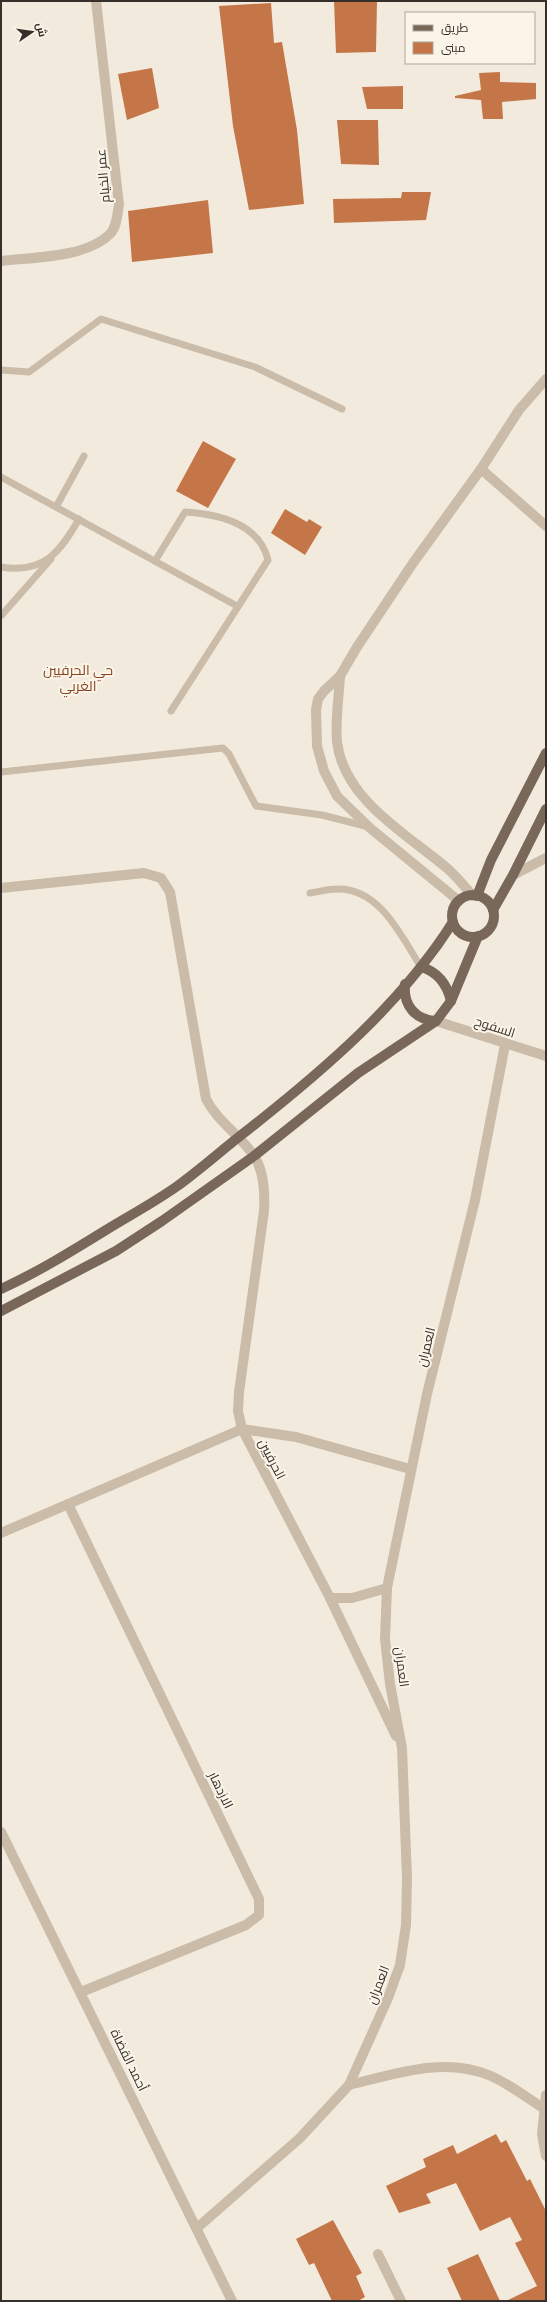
<svg xmlns="http://www.w3.org/2000/svg" width="547" height="2302" viewBox="0 0 547 2302" font-family="Karla,Cairo,sans-serif">
<style>
.building{fill:#c57648}
.lines{fill:none;stroke-linecap:round;stroke-linejoin:round}
.service{stroke:#cabca9;stroke-width:7}
.minor{stroke:#cabca9;stroke-width:10}
.tertiary{stroke:#cabca9;stroke-width:10}
.primary{stroke:#79685a;stroke-width:10}
.labels{text-anchor:middle;dominant-baseline:central;stroke-width:4;stroke-linejoin:round;paint-order:stroke}
.street-label{font-size:13px;fill:#372f29;stroke:#faf4e9}
.neighbourhood-label{font-size:14px;fill:#864622;stroke:#faf4e9}
</style>
<rect width="100%" height="100%" fill="#f2ebdd"/>
<!-- building -->
<g class="building">
<path d="M 334,1 L 377,1 L 376,52 L 336,53 Z"/>
<path d="M 271,3 L 274,43 L 282,42 L 297,130 L 304,204 L 249,210 L 233,126 L 219,6 Z"/>
<path d="M 152,68 L 159,108 L 127,120 L 118,74 Z"/>
<path d="M 500,72 L 500,82 L 536,83 L 536,99 L 502,102 L 503,119 L 483,119 L 481,100 L 455,98 L 455,96 L 481,90 L 479,73 Z"/>
<path d="M 403,86 L 403,109 L 367,109 L 362,87 Z"/>
<path d="M 337,120 L 378,120 L 379,165 L 341,164 Z"/>
<path d="M 402,192 L 431,192 L 426,220 L 334,223 L 333,199 L 401,198 Z"/>
<path d="M 208,200 L 213,253 L 132,262 L 128,211 Z"/>
<path d="M 203,441 L 236,459 L 208,508 L 176,491 Z"/>
<path d="M 285,509 L 307,522 L 309,519 L 322,527 L 305,555 L 271,533 Z"/>
<path d="M 496,2134 L 501,2143 L 506,2140 L 527,2181 L 530,2179 L 546,2211 L 546,2301 L 506,2301 L 537,2286 L 515,2243 L 522,2240 L 510,2217 L 480,2231 L 456,2183 L 426,2194 L 431,2203 L 399,2213 L 386,2186 L 426,2167 L 423,2159 L 453,2145 L 457,2154 Z"/>
<path d="M 333,2220 L 362,2273 L 356,2276 L 365,2297 L 358,2301 L 332,2301 L 314,2263 L 309,2265 L 296,2239 Z"/>
<path d="M 478,2254 L 500,2301 L 462,2301 L 447,2268 Z"/>
</g>
<g class="lines">
<!-- service -->
<g class="service">
<path d="M 1,370 L 29,372 L 101,319 L 255,367 L 342,409"/>
<path d="M 1,477 L 237,606"/>
<path d="M 56,507 L 84,456"/>
<path d="M 155,561 L 185,512 C 218,514 259,523 268,560 L 171,711"/>
<path d="M 1,567 C 44,574 60,552 79,519"/>
<path d="M 1,616 L 51,559"/>
<path d="M 1,772 L 223,748 L 229,754 L 256,806 L 322,815 L 369,827"/>
<path d="M 310,893 C 318,892 328,889 337,889 C 380,888 401,936 421,967"/>
</g>
<!-- minor -->
<g class="minor">
<path d="M 1,261 C 33,257 86,258 110,234 C 117,227 117,215 119,205 L 96,1"/>
<path d="M 481,469 L 546,526"/>
<path d="M 340,676 C 339,697 335,720 337,742 C 344,800 407,834 448,869 C 457,877 465,887 473,896"/>
<path d="M 1,888 L 144,873 L 161,878 L 170,892 L 206,1099 C 218,1122 240,1135 254,1156 C 264,1171 265,1193 264,1211 L 239,1392 L 238,1411 L 242,1429 L 330,1598 L 396,1736"/>
<path d="M 459,901 L 370,828 L 337,796 L 324,771 L 317,746 L 316,710 L 318,699 L 324,691 L 340,676 L 357,647 L 413,563 L 481,469 L 519,410 L 546,379"/>
<path d="M 436,1021 L 546,1056"/>
<path d="M 68,1504 L 259,1899 L 259,1915 L 246,1925 L 81,1992"/>
<path d="M 1,1533 L 242,1429 L 296,1437 L 410,1469"/>
<path d="M 330,1598 L 352,1598 L 387,1588"/>
<path d="M 1,1832 L 232,2301"/>
<path d="M 349,2085 C 395,2074 444,2056 491,2076 C 509,2084 526,2097 543,2108"/>
<path d="M 546,2095 L 542,2134 L 546,2156"/>
<path d="M 197,2228 L 300,2138 L 349,2085 L 388,1998 L 400,1965 L 406,1925 L 407,1878 L 402,1748 L 390,1684 L 385,1639 L 387,1588 L 427,1394 L 475,1200 L 505,1045"/>
<path d="M 378,2254 L 401,2301"/>
</g>
<!-- tertiary -->
<path class="tertiary" d="M 513,875 L 546,858"/>
<!-- primary -->
<g class="primary">
<circle cx="473" cy="916" r="21"/>
<path d="M 477,896 L 491,860 L 546,753"/>
<path d="M 493,910 L 513,875 L 546,809"/>
<path d="M 421,967 C 438,972 447,984 451,1001"/>
<path d="M 405,984 C 403,1005 415,1020 436,1021"/>
<path d="M 1,1289 C 38,1272 72,1251 106,1230 C 129,1216 153,1203 176,1187 C 201,1169 224,1148 249,1129 C 325,1069 401,1004 453,922"/>
<path d="M 1,1311 L 116,1251 L 162,1221 L 254,1156 L 358,1073 L 436,1021 L 451,1001 L 478,936"/>
</g>
</g>
<g class="labels">
<!-- street labels -->
<g class="street-label">
<text transform="translate(103 176) rotate(-95)">عمر الخيام</text>
<text transform="translate(495 1027) rotate(18)">السفوح</text>
<text transform="translate(426 1347) rotate(-76)">العمران</text>
<text transform="translate(272 1459) rotate(63)">الحرفيين</text>
<text transform="translate(402 1667) rotate(83)">العمران</text>
<text transform="translate(221 1790) rotate(64)">الازدهار</text>
<text transform="translate(378 1985) rotate(-69)">العمران</text>
<text transform="translate(129 2060) rotate(64)">أحمد القضاة</text>
</g>
<!-- neighbourhood labels -->
<g class="neighbourhood-label">
<text x="78" y="670">حي الحرفيين<tspan x="78" dy="16">الغربي</tspan></text>
</g>
</g>
<!-- border -->
<rect width="547" height="2302" fill="none" stroke="#372f29" stroke-width="4"/>
<!-- legend -->
<rect x="405" y="12" width="130" height="52" fill="#faf4e9" stroke="#aca59c"/>
<rect x="413" y="25" width="20" height="6" fill="#79685a" stroke="#aca59c"/>
<text x="441" y="32" font-size="12" fill="#372f29">طريق</text>
<rect x="413" y="42" width="20" height="12" fill="#c57648" stroke="#aca59c"/>
<text x="441" y="52" font-size="12" fill="#372f29">مبنى</text>
<!-- north arrow -->
<g transform="translate(32 32) rotate(77)" stroke="#faf4e9" stroke-width="3" paint-order="stroke">
<path d="M0-3L7 15L0 10L-7 15Z" fill="#372f29"/>
<text y="-6" font-size="11" font-weight="bold" text-anchor="middle" fill="#372f29">ش</text>
</g>
</svg>
